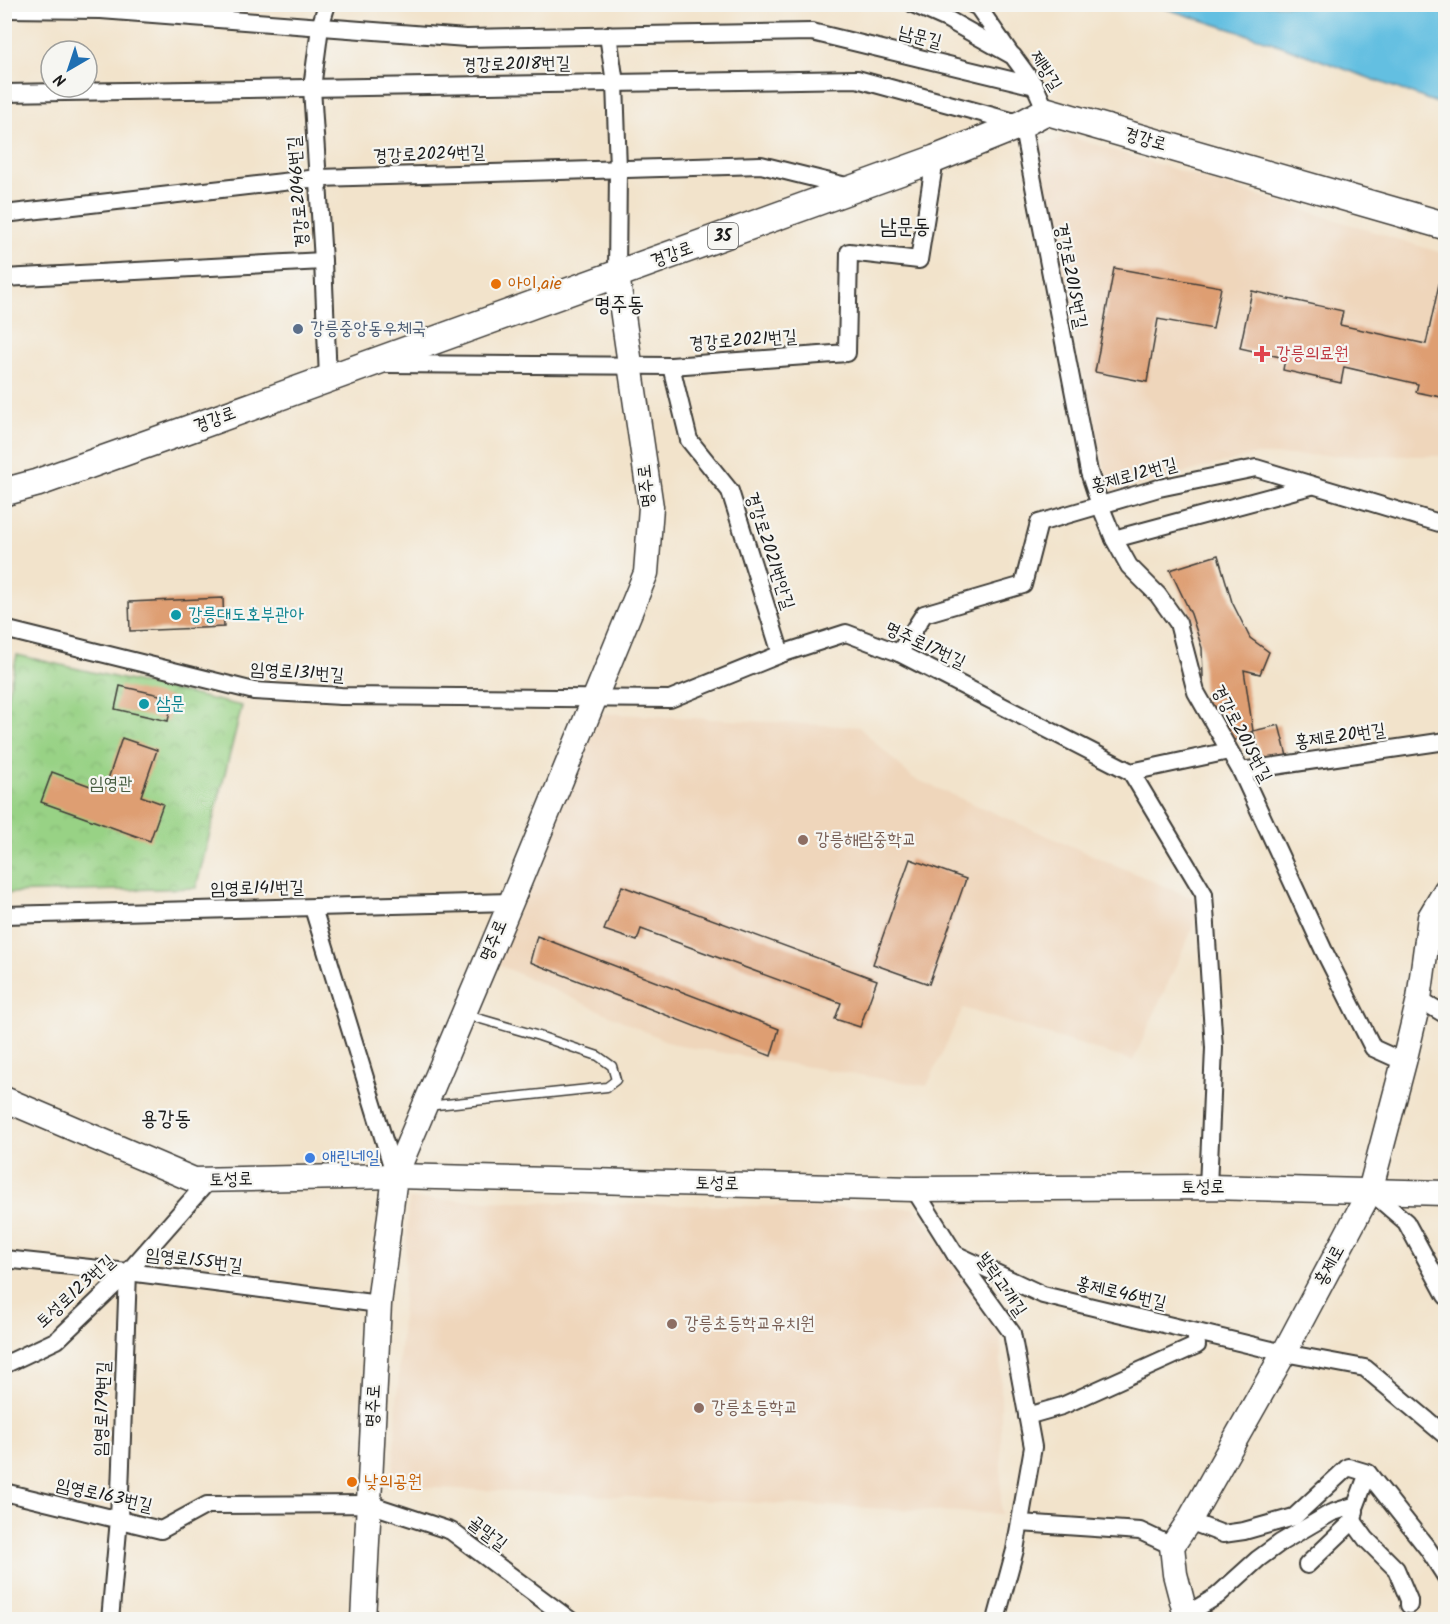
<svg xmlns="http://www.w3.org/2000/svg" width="1450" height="1624" font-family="Kalam,'Poor Story',sans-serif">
	<defs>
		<pattern id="park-crowns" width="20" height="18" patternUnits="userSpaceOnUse" patternTransform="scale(1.5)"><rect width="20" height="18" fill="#98d285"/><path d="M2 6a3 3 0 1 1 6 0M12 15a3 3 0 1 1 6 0" fill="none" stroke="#82b472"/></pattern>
	</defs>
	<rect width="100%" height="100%" fill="#f6f6f2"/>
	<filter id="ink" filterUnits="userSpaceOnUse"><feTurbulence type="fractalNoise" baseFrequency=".0167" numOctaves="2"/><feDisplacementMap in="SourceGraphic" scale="12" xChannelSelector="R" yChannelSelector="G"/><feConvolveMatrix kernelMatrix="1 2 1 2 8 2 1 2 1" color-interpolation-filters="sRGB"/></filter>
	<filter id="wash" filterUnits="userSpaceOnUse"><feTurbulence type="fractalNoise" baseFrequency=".008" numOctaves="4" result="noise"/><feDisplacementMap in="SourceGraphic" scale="24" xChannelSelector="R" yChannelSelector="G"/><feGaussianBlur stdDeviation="1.35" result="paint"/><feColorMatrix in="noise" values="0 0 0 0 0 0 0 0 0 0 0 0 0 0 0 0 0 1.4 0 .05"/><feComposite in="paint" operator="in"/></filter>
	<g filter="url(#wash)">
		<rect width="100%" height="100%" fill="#f2e3cb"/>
		<!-- built -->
		<g fill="#efd6bb">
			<polygon points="1068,136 1445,254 1445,456 1254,455 1110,492 1032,149"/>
			<polygon points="600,713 859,727 913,778 1204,903 1133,1061 963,1008 927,1086 675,1045 497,964"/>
			<polygon points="409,1199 606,1204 915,1208 1001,1330 1001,1514 392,1486"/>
		</g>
		<!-- park -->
		<polygon fill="url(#park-crowns)" stroke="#5a7750" stroke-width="1.5" points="17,655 242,706 196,888 5,893 4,709"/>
		<!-- water -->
		<polygon fill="#63bfe1" stroke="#406e7e" stroke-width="1.5" points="1154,5 1445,5 1445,106 1271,42"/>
		<g id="blocks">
			<!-- building -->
			<g fill="#de9e72">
				<polygon points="1114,268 1221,287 1213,329 1158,319 1147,382 1095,372"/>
				<polygon points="1439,284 1446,285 1446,398 1416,392 1418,384 1344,367 1341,383 1283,370 1285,358 1240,348 1252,291 1343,311 1340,325 1426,344"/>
				<polygon points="1218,555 1232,602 1250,638 1269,652 1260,674 1244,670 1253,731 1226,745 1204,706 1202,648 1191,614 1170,570"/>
				<polygon points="223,598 224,627 130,631 129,602"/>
				<polygon points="120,686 173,698 168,721 115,709"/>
				<polygon points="1279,725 1288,760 1261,757 1253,731"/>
				<polygon points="122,738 157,750 141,796 163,804 150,841 41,802 52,772 104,791"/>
				<polygon points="910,859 966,879 929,984 873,964"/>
				<polygon points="622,886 877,980 860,1027 835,1019 841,1003 641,929 637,941 604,930"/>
				<polygon points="537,936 779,1029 771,1056 530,962"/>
			</g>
		</g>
	</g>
	<g filter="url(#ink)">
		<use href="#blocks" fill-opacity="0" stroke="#3c3a36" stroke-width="1.5"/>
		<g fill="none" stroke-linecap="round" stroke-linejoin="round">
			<defs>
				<polyline id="lane" points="427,1106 607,1087 616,1080 612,1066 598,1056 539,1036 467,1015"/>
				<g id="street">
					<polyline points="327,4 320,27 312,88 323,261 328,378"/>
					<polyline points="913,4 947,19 1013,56 1035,86 1046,111"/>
					<polyline points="972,4 978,7 1010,53"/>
					<polyline points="4,9 101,10 466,38 812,32 1035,86"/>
					<polyline points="608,35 615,83 618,169 617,275"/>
					<polyline points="4,93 857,79 1022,124 1089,472 1100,505 1114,539 1129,566 1158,595 1178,623 1196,692 1241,771 1324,951 1373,1048 1404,1062"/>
					<polyline points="4,214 318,178 761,165 850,187"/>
					<polyline points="4,278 323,261"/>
					<polyline points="386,364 671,366 847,353 849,252 919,260 935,159"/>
					<polyline points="671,366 689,440 730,491 781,654"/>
					<polyline points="1114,539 1311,486"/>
					<polyline points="4,629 254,691 341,696 670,699 781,654 846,633 899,653 1131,772 1229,751"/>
					<polyline points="899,653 924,614 1023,585 1039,523 1159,488 1256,468 1446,525"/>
					<polyline points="1241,771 1446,741"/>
					<polyline points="1131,772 1204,894 1214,1048 1208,1187"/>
					<polyline points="313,908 395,1176"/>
					<polyline points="4,915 511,902"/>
					<polyline points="1419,999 1446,1015"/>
					<polyline points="914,1189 955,1254 1012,1333 1033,1447 1015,1550 996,1620"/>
					<polyline points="1370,1191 1406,1222 1446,1296"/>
					<polyline points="955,1254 1043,1295 1284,1353 1365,1368 1446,1436"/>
					<polyline points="4,1259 128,1272 379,1304"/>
					<polyline points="4,1365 57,1340 128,1272 209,1180"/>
					<polyline points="1027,1416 1062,1406 1195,1346 1197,1345 1195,1332"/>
					<polyline points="4,1492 161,1530 207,1505 369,1504 451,1531 570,1620"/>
					<polyline points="1189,1521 1223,1534 1244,1531 1294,1517 1348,1467 1368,1473 1428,1549 1446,1577"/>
					<polyline points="1353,1521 1366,1539 1396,1569 1409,1600 1409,1605"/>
					<polyline points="1020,1523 1140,1531 1172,1546"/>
					<polyline points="1307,1565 1353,1521 1355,1511"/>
					<polyline points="1186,1615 1217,1596 1258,1559 1280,1543 1331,1513 1356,1505 1368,1473"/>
					<polyline points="110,1620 119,1519 128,1272"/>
				</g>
				<g id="secondary">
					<polyline points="4,1099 194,1180 395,1176 914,1189 1208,1187 1446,1193"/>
					<polyline points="363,1620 379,1304 395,1176 511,902 646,573 651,507 617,275"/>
					<polyline points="1187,1620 1175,1574 1172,1546 1189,1521 1284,1353 1370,1191 1404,1062 1419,999 1430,917 1446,890"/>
				</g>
				<polyline id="primary" points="4,492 37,483 192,428 935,159 1022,124 1046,111 1446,226"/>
			</defs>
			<!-- lane casing -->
			<use href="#lane" stroke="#3c3a36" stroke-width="11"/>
			<!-- street casing -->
			<use href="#street" stroke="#3c3a36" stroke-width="20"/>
			<!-- secondary casing -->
			<use href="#secondary" stroke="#3c3a36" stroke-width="27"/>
			<!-- primary casing -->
			<use href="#primary" stroke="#3c3a36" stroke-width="30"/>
			<!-- lane -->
			<use href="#lane" stroke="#fff" stroke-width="8"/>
			<!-- street -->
			<use href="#street" stroke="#fff" stroke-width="16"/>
			<!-- secondary -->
			<use href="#secondary" stroke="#fff" stroke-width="24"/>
			<!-- primary -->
			<use href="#primary" stroke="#fff" stroke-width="27"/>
		</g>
	</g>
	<!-- markers -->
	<g fill="#e8710a" stroke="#f6f6f2" stroke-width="2">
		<circle cx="496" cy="284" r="6"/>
		<circle cx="352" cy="1482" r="6"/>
	</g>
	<circle fill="#5c6f8a" stroke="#f6f6f2" stroke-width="2" cx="298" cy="329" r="6"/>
	<path fill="#e0444e" stroke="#f6f6f2" stroke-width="2" d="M1259 345h6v6h6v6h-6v6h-6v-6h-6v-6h6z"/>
	<g fill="#0f9aa8" stroke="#f6f6f2" stroke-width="2">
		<circle cx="176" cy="615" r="6"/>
		<circle cx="144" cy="704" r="6"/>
	</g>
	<g fill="#8d6e63" stroke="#f6f6f2" stroke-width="2">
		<circle cx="803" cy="840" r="6"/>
		<circle cx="672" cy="1324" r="6"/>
		<circle cx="699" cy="1408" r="6"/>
	</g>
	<circle fill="#3f7fe0" stroke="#f6f6f2" stroke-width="2" cx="310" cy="1158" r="6"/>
	<g text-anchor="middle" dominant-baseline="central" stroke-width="4.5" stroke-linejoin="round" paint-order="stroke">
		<!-- shield labels -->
		<rect fill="#f6f6f2" stroke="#5d5d5c" stroke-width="1.5" x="708" y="223" width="30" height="26" rx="4.5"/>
		<g font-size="16" font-weight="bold" fill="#1c1c1c">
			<text x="723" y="236">35</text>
		</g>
		<!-- street labels -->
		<g font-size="18" fill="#1c1c1c" stroke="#f6f6f2">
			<text transform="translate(920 38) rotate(14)">남문길</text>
			<text transform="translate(516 65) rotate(-1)">경강로2018번길</text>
			<text transform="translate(1045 71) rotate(58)">제방길</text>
			<text transform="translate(1145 140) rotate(16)">경강로</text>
			<text transform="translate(429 155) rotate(-2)">경강로2024번길</text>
			<text transform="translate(299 192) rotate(-94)">경강로2046번길</text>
			<text transform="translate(672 255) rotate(-20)">경강로</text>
			<text transform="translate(1070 276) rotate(79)">경강로2015번길</text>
			<text transform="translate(743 341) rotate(-4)">경강로2021번길</text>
			<text transform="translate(215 420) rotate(-20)">경강로</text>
			<text transform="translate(1134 476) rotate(-15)">홍제로12번길</text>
			<text transform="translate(647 486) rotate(-96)">명주로</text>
			<text transform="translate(769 551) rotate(72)">경강로2021번안길</text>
			<text transform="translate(925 646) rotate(25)">명주로17번길</text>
			<text transform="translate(297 673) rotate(4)">임영로131번길</text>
			<text transform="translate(1241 734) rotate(62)">경강로2015번길</text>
			<text transform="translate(1340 737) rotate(-8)">홍제로20번길</text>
			<text transform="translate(257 889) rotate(-1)">임영로141번길</text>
			<text transform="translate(494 941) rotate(-67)">명주로</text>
			<text transform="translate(231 1180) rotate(-1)">토성로</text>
			<text transform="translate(717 1184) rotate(1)">토성로</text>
			<text x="1203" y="1187">토성로</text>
			<text transform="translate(194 1261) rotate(7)">임영로155번길</text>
			<text transform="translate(1330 1266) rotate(-62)">홍제로</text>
			<text transform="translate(1001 1285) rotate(55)">발락고개길</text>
			<text transform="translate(76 1292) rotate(-42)">토성로123번길</text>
			<text transform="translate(1121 1294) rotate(13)">홍제로46번길</text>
			<text transform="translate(374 1406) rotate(-87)">명주로</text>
			<text transform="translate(103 1409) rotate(-88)">임영로179번길</text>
			<text transform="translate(104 1496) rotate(13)">임영로163번길</text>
			<text transform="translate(487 1534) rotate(37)">골말길</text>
		</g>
		<!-- food labels -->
		<g font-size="18" fill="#c56008" stroke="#f6f6f2" text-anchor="start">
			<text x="508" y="284">아이,aie</text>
			<text x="364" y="1482">낮의공원</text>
		</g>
		<!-- service labels -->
		<g font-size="18" fill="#4e5e75" stroke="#f6f6f2" text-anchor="start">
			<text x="310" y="329">강릉중앙동우체국</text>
		</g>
		<!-- health labels -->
		<g font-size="18" fill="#be3a42" stroke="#f6f6f2" text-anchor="start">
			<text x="1276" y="354">강릉의료원</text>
		</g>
		<!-- culture labels -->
		<g font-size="18" fill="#0d838f" stroke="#f6f6f2" text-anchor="start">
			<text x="188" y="615">강릉대도호부관아</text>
			<text x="156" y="704">삼문</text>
		</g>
		<!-- park labels -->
		<g font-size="18" fill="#475c41" stroke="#f6f6f2">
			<text x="111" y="784">임영관</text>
		</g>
		<!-- education labels -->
		<g font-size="18" fill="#785e54" stroke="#f6f6f2" text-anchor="start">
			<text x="815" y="840">강릉해람중학교</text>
			<text x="684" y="1324">강릉초등학교유치원</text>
			<text x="711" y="1408">강릉초등학교</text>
		</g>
		<!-- shop labels -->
		<g font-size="18" fill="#366cbe" stroke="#f6f6f2" text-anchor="start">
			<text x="322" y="1158">애린네일</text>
		</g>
		<!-- quarter labels -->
		<g font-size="21" fill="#1c1c1c" stroke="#f6f6f2">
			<text x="905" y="227">남문동</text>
			<text x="619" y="305">명주동</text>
			<text x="166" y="1119">용강동</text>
		</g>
	</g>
	<!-- margin -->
	<rect width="1450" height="1624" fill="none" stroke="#f6f6f2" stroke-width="24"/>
	<!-- north arrow -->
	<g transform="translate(69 69) rotate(219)"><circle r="28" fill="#f6f6f2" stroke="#9f9f9c" stroke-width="1.5"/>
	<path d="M0-4.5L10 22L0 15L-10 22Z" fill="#1f6fb2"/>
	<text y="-9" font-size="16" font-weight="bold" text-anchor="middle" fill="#1c1c1c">N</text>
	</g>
</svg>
